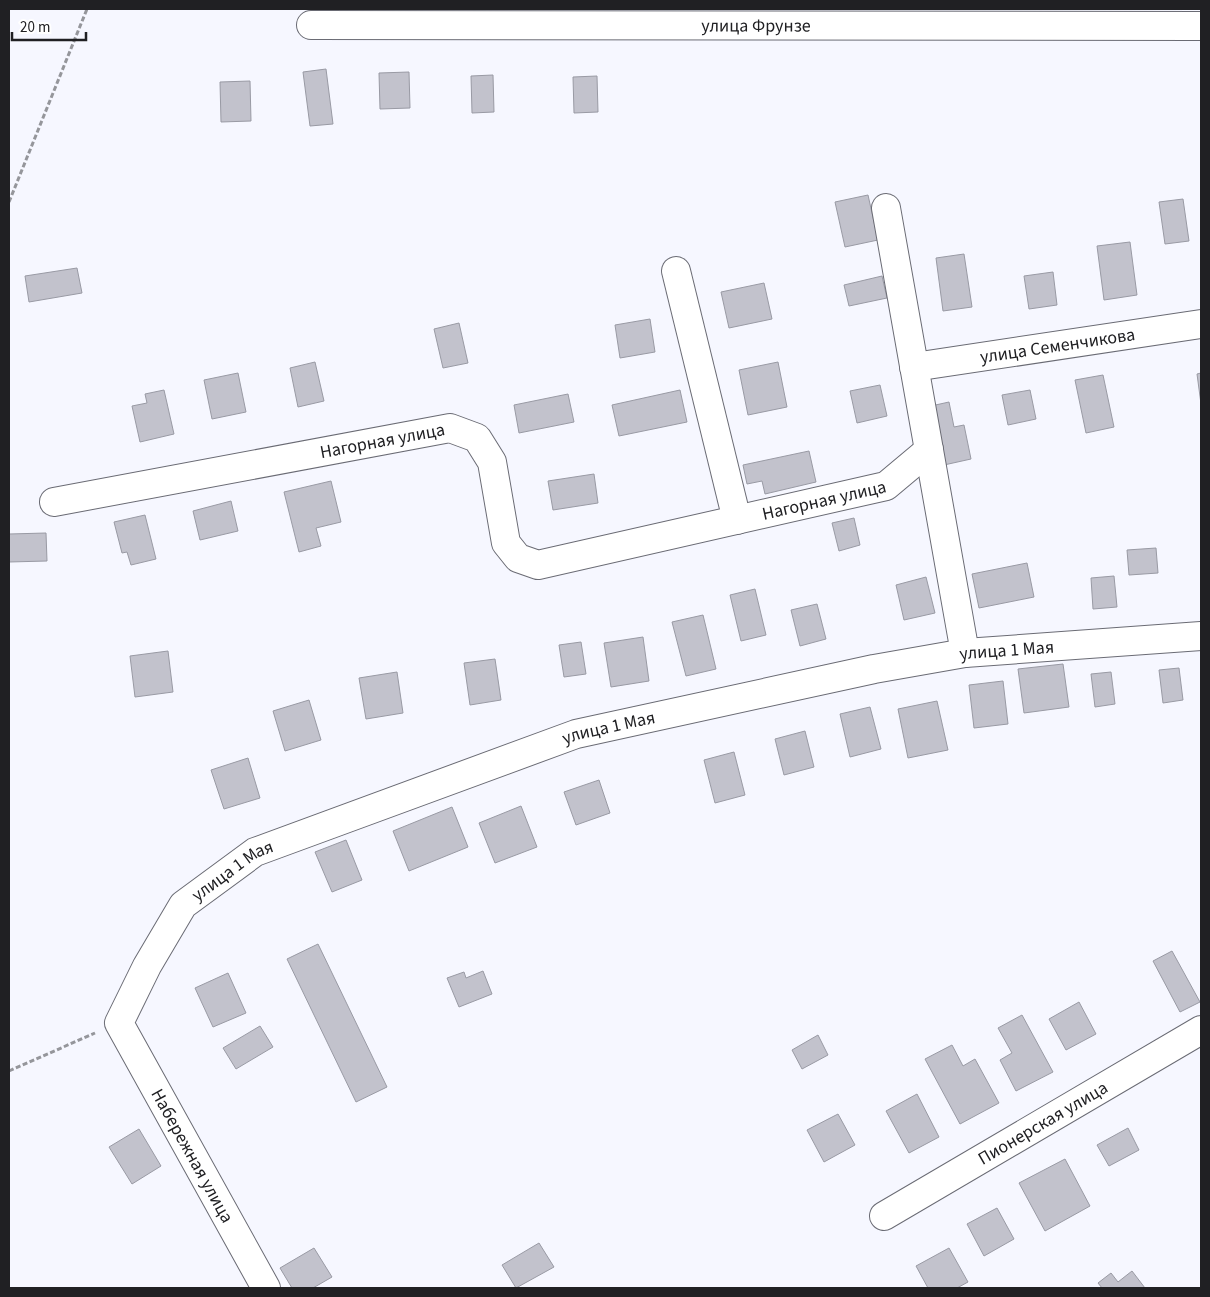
<svg xmlns="http://www.w3.org/2000/svg" width="1210" height="1297" font-family="'Source Sans 3',sans-serif">
	<rect width="100%" height="100%" fill="#f6f7ff"/>
	<!-- building -->
	<g fill="#c2c2cc" stroke="#999aa4">
		<polygon points="326,69 333,124 310,126 303,72"/>
		<polygon points="409,72 410,108 380,109 379,73"/>
		<polygon points="493,75 494,112 472,113 471,76"/>
		<polygon points="597,76 598,112 574,113 573,77"/>
		<polygon points="250,81 251,121 221,122 220,82"/>
		<polygon points="868,195 878,240 845,247 835,202"/>
		<polygon points="1183,199 1189,241 1165,244 1159,202"/>
		<polygon points="1130,242 1137,295 1104,300 1097,246"/>
		<polygon points="964,254 972,307 943,311 936,258"/>
		<polygon points="77,268 82,293 29,302 25,276"/>
		<polygon points="1053,272 1057,305 1029,309 1024,276"/>
		<polygon points="882,276 887,298 849,306 844,285"/>
		<polygon points="764,283 772,319 729,328 721,292"/>
		<polygon points="650,319 655,352 620,358 615,325"/>
		<polygon points="459,323 468,363 443,368 434,329"/>
		<polygon points="315,362 324,401 298,407 290,368"/>
		<polygon points="778,362 787,407 748,415 739,370"/>
		<polygon points="238,373 246,412 212,419 204,380"/>
		<polygon points="1201,373 1201,404 1197,374"/>
		<polygon points="1103,375 1114,427 1086,433 1075,380"/>
		<polygon points="880,385 887,416 857,423 850,391"/>
		<polygon points="164,390 174,434 140,442 132,406 147,403 145,394"/>
		<polygon points="680,390 687,422 619,436 612,405"/>
		<polygon points="1030,390 1036,419 1008,425 1002,395"/>
		<polygon points="568,394 574,422 519,433 514,405"/>
		<polygon points="949,402 954,427 964,425 971,459 944,465 931,406"/>
		<polygon points="809,451 816,482 765,494 762,481 747,484 743,465"/>
		<polygon points="594,474 598,503 553,510 548,481"/>
		<polygon points="331,481 341,522 316,528 321,546 299,552 284,492"/>
		<polygon points="231,501 238,531 200,540 193,511"/>
		<polygon points="145,515 156,559 131,565 127,552 122,553 114,522"/>
		<polygon points="854,518 860,545 839,551 832,523"/>
		<polygon points="46,533 47,561 9,562 9,534"/>
		<polygon points="1156,548 1158,573 1129,575 1127,550"/>
		<polygon points="1027,563 1034,597 979,608 972,574"/>
		<polygon points="1114,576 1117,607 1093,609 1091,578"/>
		<polygon points="926,577 935,613 904,620 896,585"/>
		<polygon points="755,589 766,635 741,641 730,595"/>
		<polygon points="817,604 826,639 800,646 791,610"/>
		<polygon points="703,615 716,669 686,676 672,622"/>
		<polygon points="643,637 649,681 611,687 604,643"/>
		<polygon points="581,642 586,674 564,677 559,645"/>
		<polygon points="168,651 173,692 135,697 130,656"/>
		<polygon points="495,659 501,700 470,705 464,663"/>
		<polygon points="1063,664 1069,707 1024,713 1018,669"/>
		<polygon points="1179,668 1183,700 1163,703 1159,670"/>
		<polygon points="397,672 403,713 366,719 359,678"/>
		<polygon points="1111,672 1115,704 1095,707 1091,674"/>
		<polygon points="1003,681 1008,724 974,728 969,685"/>
		<polygon points="309,700 321,740 285,751 273,711"/>
		<polygon points="937,701 948,750 908,758 898,709"/>
		<polygon points="870,707 881,749 850,757 840,714"/>
		<polygon points="805,731 814,767 784,775 775,739"/>
		<polygon points="734,752 745,795 715,803 704,760"/>
		<polygon points="248,758 260,798 224,809 211,770"/>
		<polygon points="599,780 610,813 576,825 564,792"/>
		<polygon points="521,806 537,847 495,863 479,823"/>
		<polygon points="452,807 468,847 409,871 393,831"/>
		<polygon points="346,840 362,880 332,892 315,852"/>
		<polygon points="318,944 387,1087 356,1102 287,959"/>
		<polygon points="1172,951 1200,1002 1180,1012 1153,961"/>
		<polygon points="483,971 492,994 459,1007 447,978 464,972 466,978"/>
		<polygon points="228,973 246,1013 213,1027 195,988"/>
		<polygon points="1079,1002 1096,1034 1066,1050 1049,1019"/>
		<polygon points="1022,1015 1053,1072 1016,1091 1000,1060 1012,1053 998,1028"/>
		<polygon points="260,1026 273,1047 236,1069 223,1048"/>
		<polygon points="818,1035 828,1055 802,1069 792,1050"/>
		<polygon points="952,1045 963,1066 975,1059 999,1103 960,1124 925,1059"/>
		<polygon points="917,1094 939,1137 909,1153 886,1111"/>
		<polygon points="838,1114 855,1145 824,1162 807,1130"/>
		<polygon points="1128,1128 1139,1150 1109,1166 1097,1145"/>
		<polygon points="139,1129 161,1166 132,1184 109,1147"/>
		<polygon points="1065,1159 1090,1206 1045,1231 1019,1183"/>
		<polygon points="997,1208 1014,1239 984,1256 967,1224"/>
		<polygon points="539,1243 554,1267 516,1288 502,1265"/>
		<polygon points="314,1248 332,1277 313,1288 292,1288 280,1268"/>
		<polygon points="949,1248 968,1282 957,1288 928,1288 916,1266"/>
		<polygon points="1132,1271 1145,1288 1102,1288 1098,1283 1111,1273 1118,1282"/>
	</g>
	<g fill="none" stroke-linecap="round" stroke-linejoin="round">
		<defs>
			<g id="minor">
				<path id="s1" d="M311,25L1201,26"/>
				<polyline points="886,208 965,653"/>
				<polyline points="676,271 737,520"/>
				<path id="s2" d="M914,367L1201,324"/>
				<path id="s3" d="M54,502L450,428L477,438L492,462L506,543L518,558L538,565L886,486L929,450"/>
				<path id="s4" d="M884,1216L1201,1030"/>
				<path id="s5" d="M266,1288L119,1023L147,966L183,905L255,852L576,734L874,669L965,653L1201,636"/>
			</g>
		</defs>
		<!-- minor casing -->
		<use href="#minor" stroke="#6a6b74" stroke-width="30"/>
		<!-- path -->
		<g stroke="#95969b" stroke-width="3" stroke-dasharray="5 2.5" stroke-linecap="butt">
			<polyline points="9,202 87,9"/>
			<polyline points="9,1071 95,1033"/>
		</g>
		<!-- minor -->
		<use href="#minor" stroke="#fff" stroke-width="28"/>
	</g>
	<g text-anchor="middle" dominant-baseline="central" stroke-width="4.5" stroke-linejoin="round" paint-order="stroke">
		<!-- street labels -->
		<g font-size="18" fill="#202023" stroke="#fff">
			<text stroke="none"><textPath href="#s1" startOffset="445">улица Фрунзе</textPath></text>
			<text stroke="none"><textPath href="#s2" startOffset="145">улица Семенчикова</textPath></text>
			<text stroke="none"><textPath href="#s3" startOffset="334">Нагорная улица</textPath></text>
			<text stroke="none"><textPath href="#s3" startOffset="876">Нагорная улица</textPath></text>
			<text stroke="none"><textPath href="#s5" startOffset="1308">улица 1 Мая</textPath></text>
			<text stroke="none"><textPath href="#s5" startOffset="902">улица 1 Мая</textPath></text>
			<text stroke="none"><textPath href="#s5" startOffset="498">улица 1 Мая</textPath></text>
			<text stroke="none"><textPath href="#s4" startOffset="184">Пионерская улица</textPath></text>
			<text transform="translate(192 1156) rotate(61)">Набережная улица</text>
		</g>
	</g>
	<!-- border -->
	<rect width="1210" height="1297" fill="none" stroke="#202023" stroke-width="20"/>
	<!-- scale -->
	<path d="M12 32v8h74v-8" fill="none" stroke="#202023" stroke-width="2.5"/>
	<text x="20" y="32" font-size="15" fill="#202023" stroke="#ffffff" stroke-width="4" paint-order="stroke">20 m</text>
</svg>
